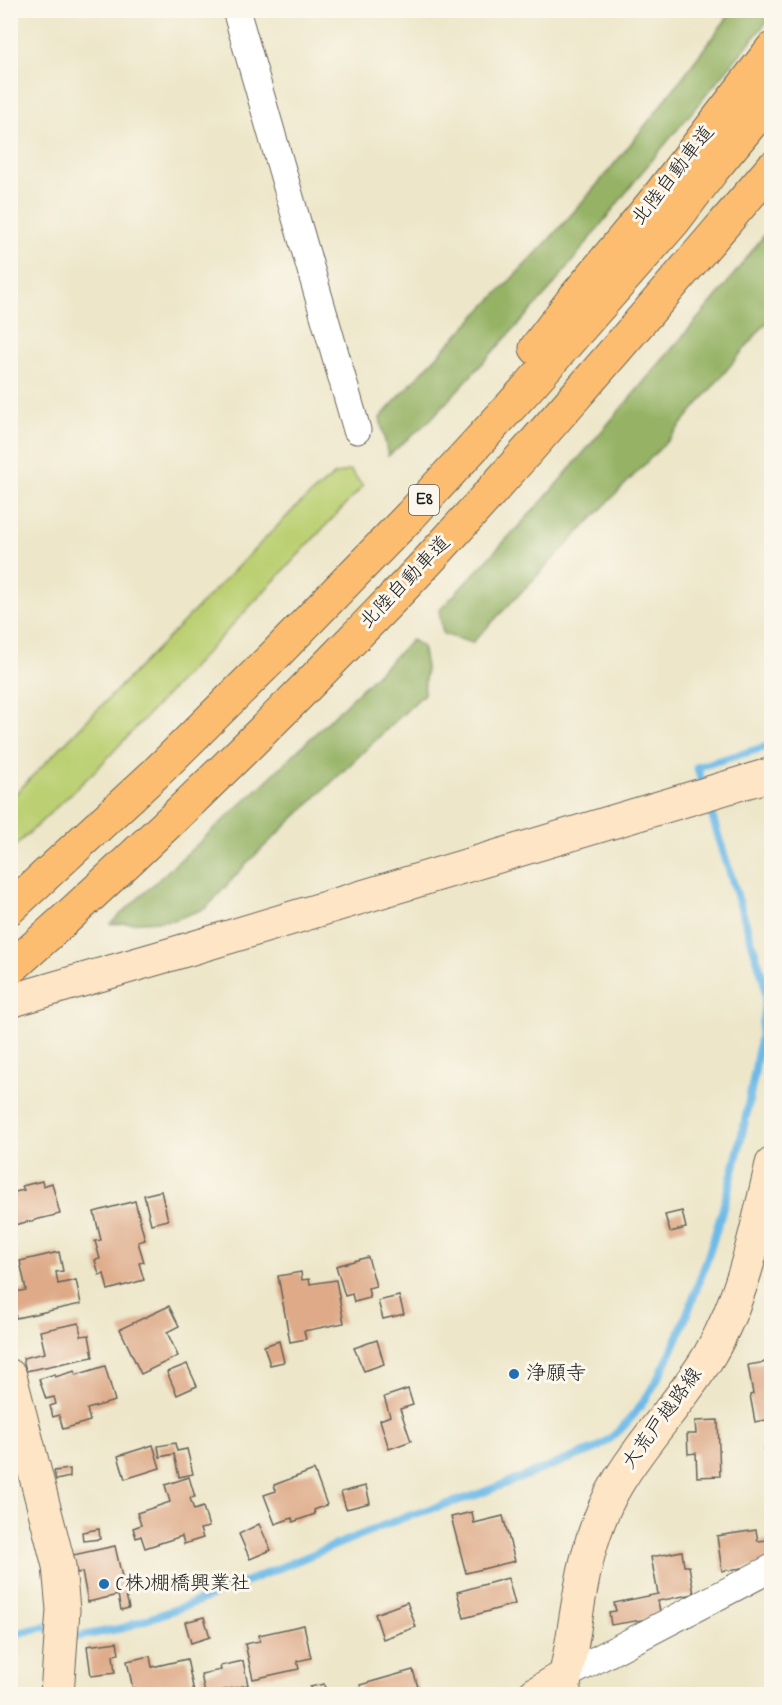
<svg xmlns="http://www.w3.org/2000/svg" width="782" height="1705" font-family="'Indie Flower','Klee One',sans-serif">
	<rect width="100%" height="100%" fill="#fbf7ec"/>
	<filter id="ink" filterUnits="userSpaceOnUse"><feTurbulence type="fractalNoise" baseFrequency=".0167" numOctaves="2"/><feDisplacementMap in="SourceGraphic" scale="12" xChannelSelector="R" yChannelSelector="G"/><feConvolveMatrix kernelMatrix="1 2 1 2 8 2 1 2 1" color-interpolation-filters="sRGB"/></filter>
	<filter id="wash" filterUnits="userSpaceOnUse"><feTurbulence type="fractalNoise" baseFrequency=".008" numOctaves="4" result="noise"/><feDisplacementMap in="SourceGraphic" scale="24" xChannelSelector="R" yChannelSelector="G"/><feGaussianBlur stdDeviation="1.35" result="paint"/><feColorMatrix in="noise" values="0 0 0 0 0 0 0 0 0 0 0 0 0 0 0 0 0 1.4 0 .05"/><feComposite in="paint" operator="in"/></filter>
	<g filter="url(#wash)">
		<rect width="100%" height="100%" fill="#ede6c9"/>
		<!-- green -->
		<polygon fill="#bcd073" stroke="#6c7648" stroke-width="1.5" points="350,470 363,486 98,768 11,850 11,798 297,506 334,475"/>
		<!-- forest -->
		<g fill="#95b265" stroke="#586740" stroke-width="1.5">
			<path d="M733,10L761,11L771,17L642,172L549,291L431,419L388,456L380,418C432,359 488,304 542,247C611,173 672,92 733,10Z"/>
			<polygon points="771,226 771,317 669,439 472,643 443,634 439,611 544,499 722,290"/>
			<polygon points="412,640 422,646 426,667 424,694 249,861 206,908 174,920 110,924 263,784"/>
		</g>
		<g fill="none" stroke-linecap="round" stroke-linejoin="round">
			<!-- stream -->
			<g stroke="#6dbae7" stroke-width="8">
				<polyline points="703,786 697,767 772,745"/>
				<polyline points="10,1635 44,1627 55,1630"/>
				<path d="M69,1635L76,1637L123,1628L196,1602L402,1518L476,1495L597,1448C646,1417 672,1354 692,1301C730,1201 753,1102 766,996L764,981L707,800"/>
			</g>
		</g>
		<g id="blocks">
			<!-- building -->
			<g fill="#deaa88">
				<polygon points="42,1181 43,1186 52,1183 60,1214 10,1226 10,1193 24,1190 22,1186"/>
				<polygon points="161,1191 168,1220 151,1224 144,1195"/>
				<polygon points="135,1201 145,1240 138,1242 144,1262 139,1263 144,1280 108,1290 104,1274 99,1275 95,1260 100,1259 95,1241 101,1240 94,1212"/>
				<polygon points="682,1211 686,1228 670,1232 665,1215"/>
				<polygon points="59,1252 63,1271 56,1272 58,1284 76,1280 81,1304 16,1318 11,1293 26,1290 20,1261"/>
				<polygon points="368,1257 376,1286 368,1288 370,1298 354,1302 352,1294 345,1296 336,1266"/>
				<polygon points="301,1272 302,1280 309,1279 310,1284 336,1280 344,1323 304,1331 306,1339 290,1342 278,1276"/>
				<polygon points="399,1296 404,1314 383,1319 378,1301"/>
				<polygon points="169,1306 179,1326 167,1332 178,1356 141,1374 120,1329"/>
				<polygon points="79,1323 81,1336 89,1335 93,1357 26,1371 23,1358 45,1353 40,1331"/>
				<polygon points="377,1340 384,1364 364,1371 354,1348"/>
				<polygon points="279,1341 284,1362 270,1365 264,1346"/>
				<polygon points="772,1361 772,1419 755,1422 750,1395 753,1394 748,1365"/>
				<polygon points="187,1364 197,1386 177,1395 167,1372"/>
				<polygon points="105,1366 115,1401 87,1409 90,1421 63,1429 59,1415 53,1417 50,1406 56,1404 54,1397 46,1399 39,1379 55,1374 55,1377 75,1371 76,1375"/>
				<polygon points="408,1389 413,1405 400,1409 411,1441 389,1449 380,1420 390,1416 384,1397"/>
				<polygon points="718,1420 720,1476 697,1477 696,1453 688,1454 687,1434 696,1434 695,1421"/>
				<polygon points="175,1443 177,1451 187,1449 193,1474 179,1477 174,1454 160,1457 158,1446"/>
				<polygon points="153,1445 160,1468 125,1479 118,1456"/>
				<polygon points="772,1447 772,1478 770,1478 764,1449"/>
				<polygon points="70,1469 70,1477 56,1480 54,1471"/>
				<polygon points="314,1470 327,1505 314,1510 315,1514 293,1522 292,1518 275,1524 264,1495 276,1491 274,1485"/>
				<polygon points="189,1477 195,1497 190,1498 194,1510 203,1507 209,1527 200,1529 203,1538 184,1544 182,1536 145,1548 141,1536 136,1538 133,1528 141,1525 137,1513 170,1502 165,1485"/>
				<polygon points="366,1486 370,1503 346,1509 341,1492"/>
				<polygon points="472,1512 474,1523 503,1516 515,1561 466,1573 451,1517"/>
				<polygon points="259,1524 271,1550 250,1559 239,1534"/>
				<polygon points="99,1529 100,1539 83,1541 82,1532"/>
				<polygon points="756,1530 758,1541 768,1540 771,1560 762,1565 722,1571 717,1536"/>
				<polygon points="115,1546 129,1608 121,1610 118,1595 88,1602 82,1572 77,1573 73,1555"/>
				<polygon points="682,1551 684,1566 689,1566 694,1594 658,1601 661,1617 611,1625 609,1612 616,1611 614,1603 658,1594 651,1557"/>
				<polygon points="508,1578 515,1604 464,1618 457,1592"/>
				<polygon points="407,1602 416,1627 383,1639 375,1614"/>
				<polygon points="204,1617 210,1637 191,1643 185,1622"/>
				<polygon points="304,1625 311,1658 297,1661 299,1669 253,1679 245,1644 260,1641 259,1635"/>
				<polygon points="117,1642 119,1654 113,1655 115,1673 91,1676 87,1646"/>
				<polygon points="150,1656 152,1667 187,1659 194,1692 184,1694 134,1694 127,1661"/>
				<polygon points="243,1661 248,1685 205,1694 201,1674 221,1670 220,1666"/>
				<polygon points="413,1670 420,1694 355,1694 354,1692 362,1690 360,1685"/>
				<polygon points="324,1684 326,1694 311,1694 310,1687"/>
			</g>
		</g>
	</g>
	<g filter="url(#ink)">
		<use href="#blocks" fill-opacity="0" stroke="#656359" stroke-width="1.5"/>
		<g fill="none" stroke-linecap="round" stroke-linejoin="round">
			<defs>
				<g id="street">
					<polyline points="236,10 357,430"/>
					<polyline points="565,1676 772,1568"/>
				</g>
				<g id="secondary">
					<polyline points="10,1001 179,952 772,774"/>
					<polyline points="10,1376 59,1566 63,1610 57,1694"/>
					<polyline points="535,1694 565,1676"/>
					<path d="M563,1694C565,1675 570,1656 573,1636C581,1583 589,1530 617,1484C644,1438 683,1400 710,1354C744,1296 757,1228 772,1164"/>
				</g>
				<g id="highway">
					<polyline points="536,348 571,302 657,198 772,49"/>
					<polyline points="10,908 157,772 272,658 410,516 532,383 674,221 714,168 772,98"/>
					<path d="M10,969C129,863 244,752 355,637C383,608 412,579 439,549C553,425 662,296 772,168"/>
				</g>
			</defs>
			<!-- street casing -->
			<use href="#street" stroke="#656359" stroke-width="29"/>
			<!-- secondary casing -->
			<use href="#secondary" stroke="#656359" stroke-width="35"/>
			<!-- highway casing -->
			<use href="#highway" stroke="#656359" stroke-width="35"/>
			<!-- street -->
			<use href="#street" stroke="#fff" stroke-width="27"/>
			<!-- secondary -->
			<use href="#secondary" stroke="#fee5c5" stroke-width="33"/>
			<!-- highway -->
			<use href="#highway" stroke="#fcbd6f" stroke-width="33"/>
		</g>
	</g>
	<!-- markers -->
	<g fill="#1f6fb2" stroke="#fbf7ec" stroke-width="2">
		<circle cx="514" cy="1374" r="6"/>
		<circle cx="104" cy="1584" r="6"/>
	</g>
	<g text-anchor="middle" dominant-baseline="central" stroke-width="6" stroke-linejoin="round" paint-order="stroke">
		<!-- shield labels -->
		<rect fill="#fbf7ec" stroke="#5f5e5a" stroke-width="1.5" x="409" y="485" width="30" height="30" rx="4.5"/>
		<g font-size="18" font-weight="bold" fill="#1c1c1c">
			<text x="424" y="500">E8</text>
		</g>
		<!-- street labels -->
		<g font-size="20" fill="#1c1c1c" stroke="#fbf7ec">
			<text transform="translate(674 176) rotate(-52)">北陸自動車道</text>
			<text transform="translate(406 583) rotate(-46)">北陸自動車道</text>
			<text transform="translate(663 1419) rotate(-54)">大荒戸越路線</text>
		</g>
		<!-- poi labels -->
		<g font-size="20" fill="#1c1c1c" stroke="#fbf7ec" text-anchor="start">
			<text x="526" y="1374">浄願寺</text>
			<text x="116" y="1584">(株)棚橋興業社</text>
		</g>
	</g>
	<!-- margin -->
	<rect width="782" height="1705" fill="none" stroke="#fbf7ec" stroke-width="36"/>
</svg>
